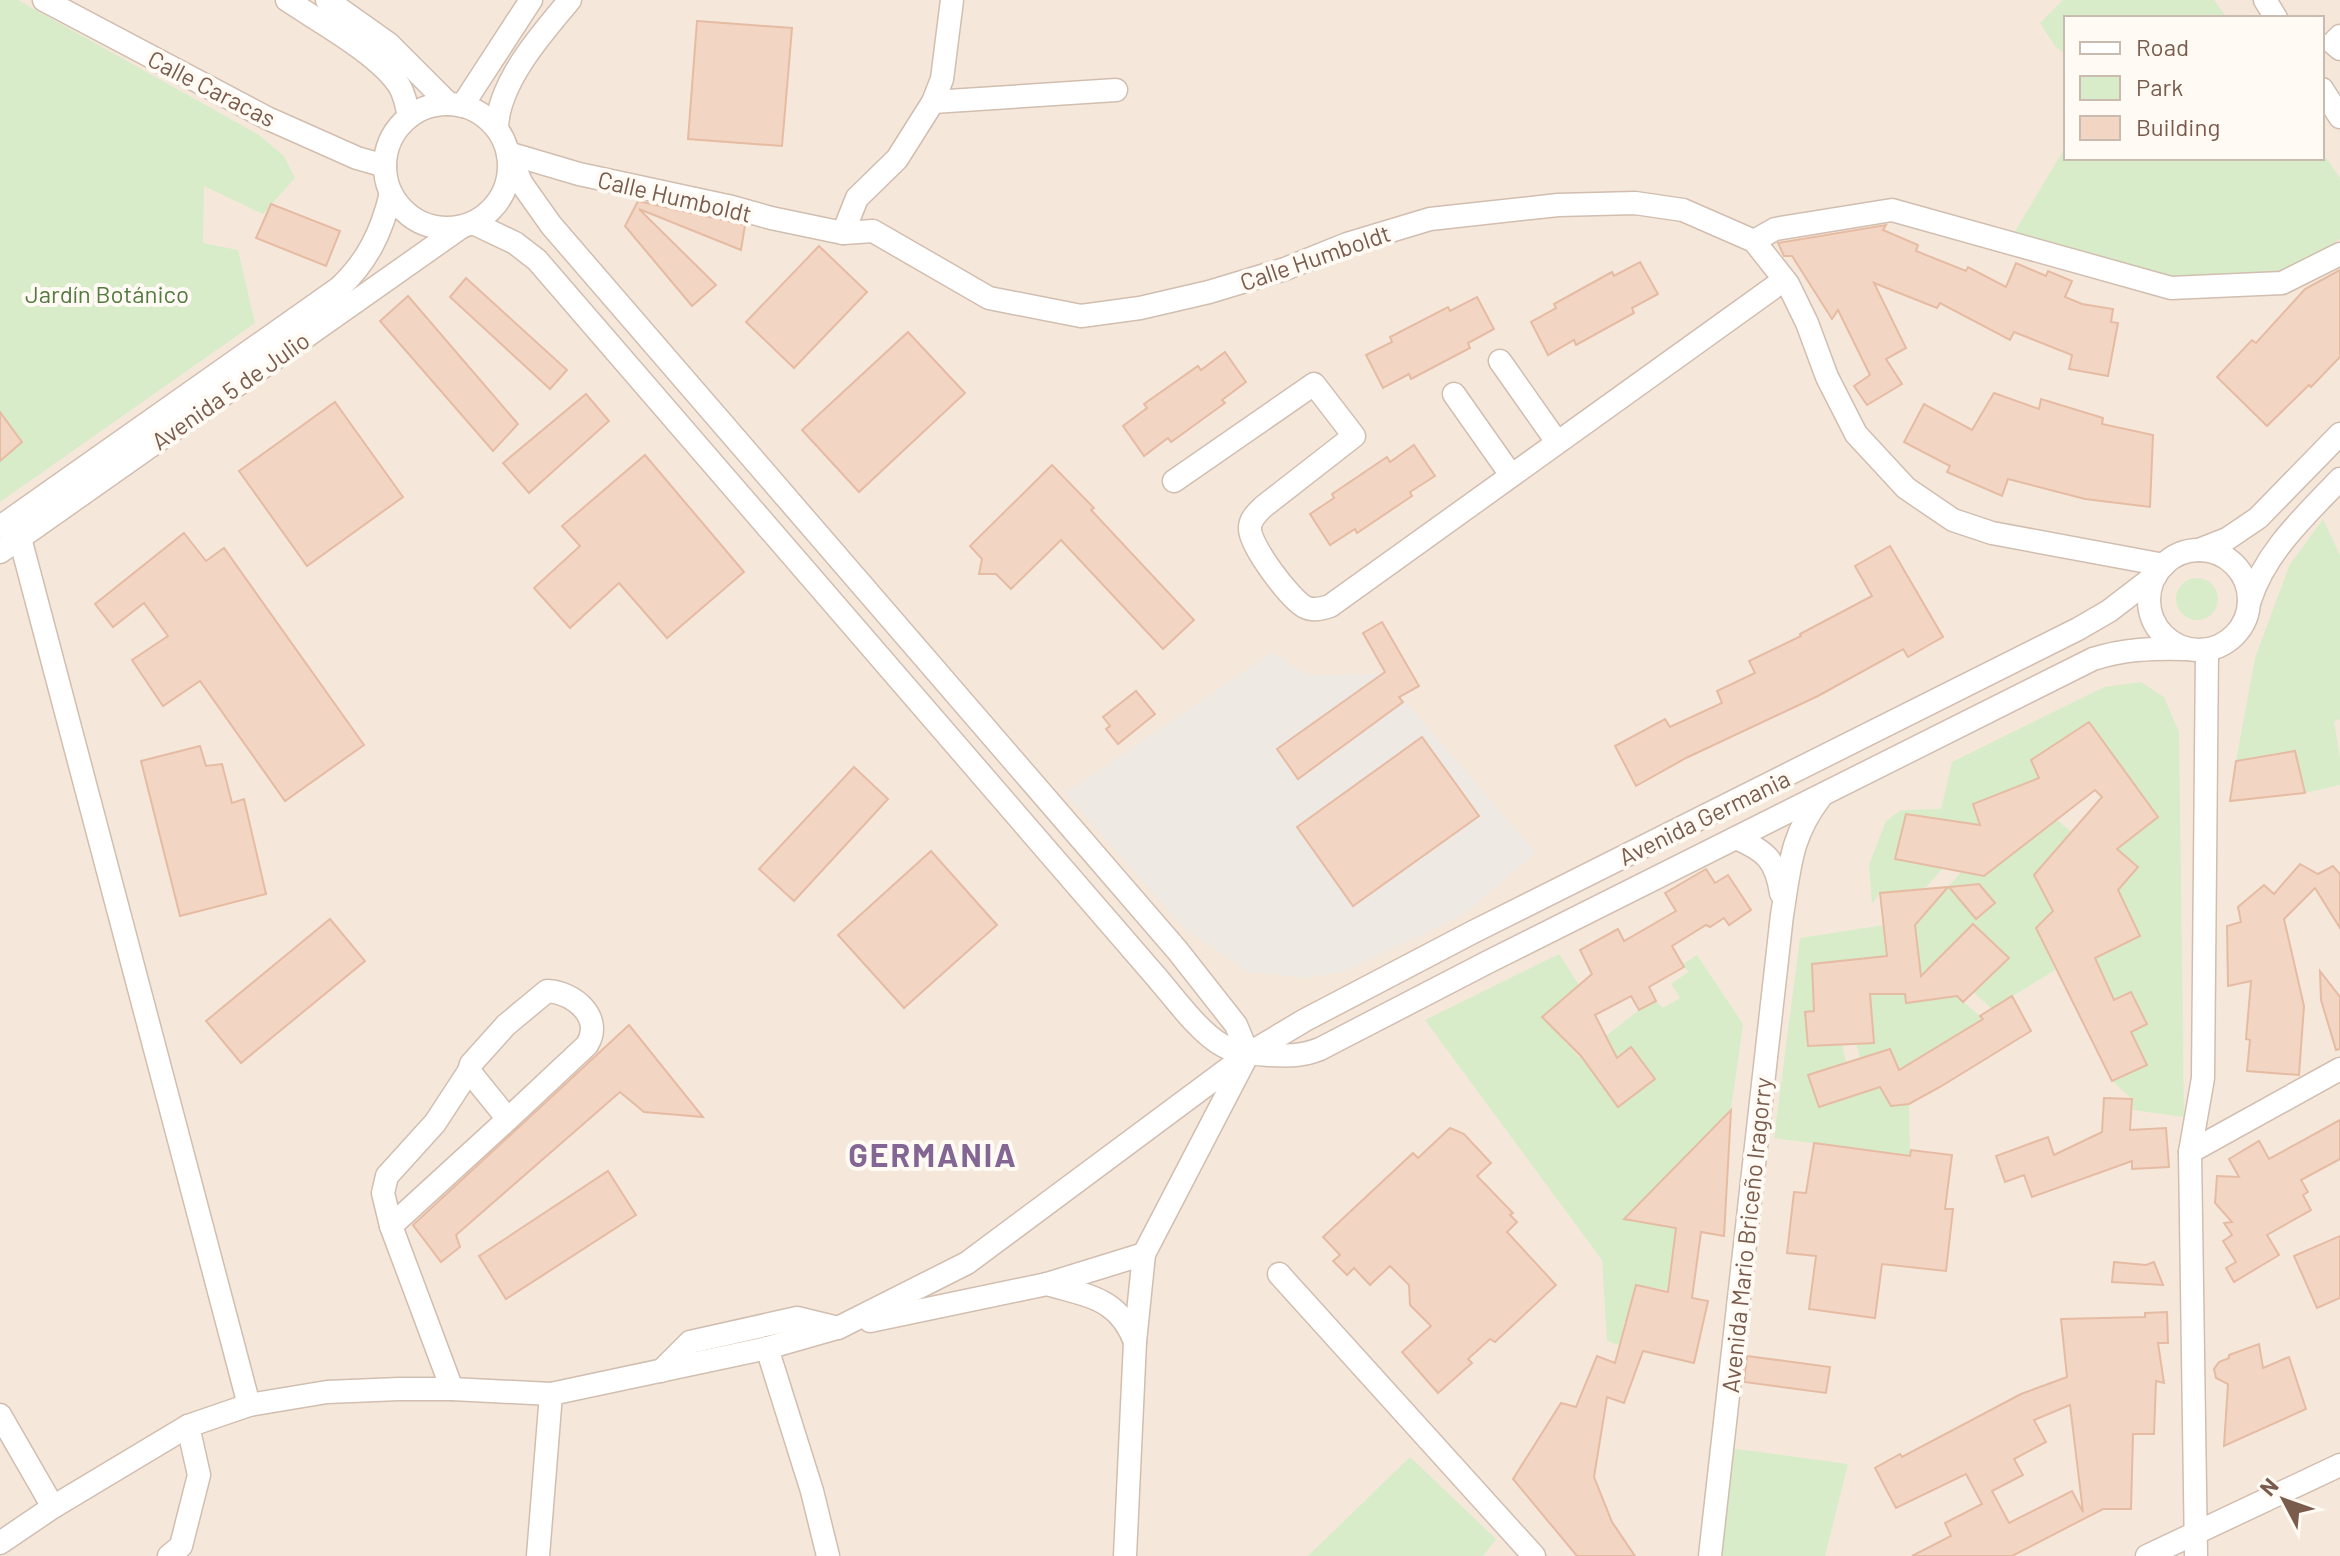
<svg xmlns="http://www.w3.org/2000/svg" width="2340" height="1556" font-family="Barlow,sans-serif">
	<rect width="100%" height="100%" fill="#fdf6ec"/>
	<!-- residential -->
	<path fill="#f5e8da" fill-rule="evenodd" d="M0,0H2340V1556H0ZM2066,18H2322V158H2066Z"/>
	<!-- industrial -->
	<polygon fill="#efe9e4" points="1273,652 1307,675 1382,674 1536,853 1465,914 1344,972 1305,978 1248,972 1184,928 1065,793"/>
	<!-- green -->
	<g fill="#d8ecc9">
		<polygon points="0,0 18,0 259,135 284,156 295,178 263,214 204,186 203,243 238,250 255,323 0,502"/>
		<polygon points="2063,0 2214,0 2227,18 2066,18 2066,55 2055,46 2040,23"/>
		<polygon points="2066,146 2066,158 2322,158 2322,152 2340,178 2340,239 2268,284 2171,288 2008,243"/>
		<polygon points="2323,519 2340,555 2340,719 2334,722 2340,758 2340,785 2305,793 2295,751 2236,761 2255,658 2290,564"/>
		<circle cx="2197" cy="599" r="21"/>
		<polygon points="2141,682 2164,697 2179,732 2184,1117 2133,1110 2132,1099 2112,1081 2147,1065 2131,1032 2147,1023 2131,993 2114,1000 2095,958 2140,936 2124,903 2061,936 2138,867 2117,849 2157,817 2089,723 2031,760 2048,798 1973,805 1984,839 1998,864 2057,820 2097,853 2053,911 2036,928 2055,970 1992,1009 1973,992 2008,958 1973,924 1937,960 1923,987 1915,925 1962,871 1943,868 1912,903 1910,890 1880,893 1872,904 1869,865 1886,821 1901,810 1941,809 1952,762 2104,687"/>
		<polygon points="1884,925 1887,956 1812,964 1814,998 1849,1008 1805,1012 1808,1046 1842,1044 1846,1062 1808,1075 1819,1107 1880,1087 1891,1106 1909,1104 1910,1156 1774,1138 1800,938"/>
		<polygon points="1559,954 1579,985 1542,1017 1579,1057 1639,1010 1656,1001 1663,1008 1680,998 1671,984 1688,972 1683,964 1697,955 1743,1024 1731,1110 1625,1218 1677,1228 1668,1290 1636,1285 1630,1309 1636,1324 1624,1322 1622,1346 1607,1341 1602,1260 1425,1020"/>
		<polygon points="1905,991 1906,1003 1957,996 1983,1019 1921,1056 1902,1078 1891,1049 1860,1058 1856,1043 1863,994"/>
		<polygon points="1722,1447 1848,1464 1825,1556 1711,1556"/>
		<polygon points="1410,1457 1496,1539 1483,1556 1308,1556"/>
	</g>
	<!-- building -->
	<g fill="#f3d5c3" stroke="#e6bba3" stroke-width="2" fill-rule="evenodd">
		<polygon points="697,21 792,28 782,146 688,139"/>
		<polygon points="638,201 745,225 741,250 639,209 716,285 692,306 625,226"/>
		<polygon points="271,204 340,231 326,266 256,238"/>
		<polygon points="1886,225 1883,230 1918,245 1916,251 1966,271 1968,267 2006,287 2016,263 2046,276 2048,271 2072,281 2065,297 2082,304 2113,309 2111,322 2118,323 2108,376 2069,369 2072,355 2014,332 2010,340 1940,303 1937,308 1874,283 1906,348 1886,359 1902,384 1867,405 1854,386 1870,375 1838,310 1832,319 1792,256 1784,256 1778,243"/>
		<polygon points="819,246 867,292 794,368 746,322"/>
		<polygon points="1640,262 1658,294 1632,308 1634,313 1576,345 1574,340 1548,355 1531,322 1556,308 1554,304 1612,272 1614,276"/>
		<polygon points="2340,270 2340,357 2311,387 2309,385 2267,426 2217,377 2252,340 2256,343 2305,289"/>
		<polygon points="466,278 567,370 550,389 450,297"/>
		<polygon points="408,296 518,424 493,451 380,321"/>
		<polygon points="1477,297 1494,329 1468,343 1470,348 1411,379 1409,374 1383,388 1366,355 1392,342 1390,337 1448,307 1450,311"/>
		<polygon points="908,332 965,393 859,492 802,430"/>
		<polygon points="1225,352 1246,382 1222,400 1225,403 1171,442 1168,438 1144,456 1123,426 1147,408 1144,404 1198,366 1201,370"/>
		<polygon points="1994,393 2039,409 2041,399 2103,418 2102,424 2153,435 2150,507 2085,499 2008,479 2002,496 1947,472 1950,466 1904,442 1924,404 1972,430"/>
		<polygon points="586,394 609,421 529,493 503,463"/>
		<polygon points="335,402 403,497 307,566 239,471"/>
		<polygon points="0,412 22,442 0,461"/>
		<polygon points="1414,445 1435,476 1410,492 1412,496 1357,533 1355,529 1330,545 1310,514 1334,498 1332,494 1387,457 1390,462"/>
		<polygon points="645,455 744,572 667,638 619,583 570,628 534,588 580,546 562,526"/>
		<polygon points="1052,465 1094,508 1091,510 1194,620 1163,649 1061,540 1011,589 996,574 979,574 982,559 970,546"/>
		<polygon points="184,533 206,561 224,548 364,745 285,801 200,681 163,706 132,660 168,636 144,603 113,627 95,604"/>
		<polygon points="1890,546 1943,637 1908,657 1903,649 1818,696 1686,758 1636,786 1615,746 1665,719 1670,727 1722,703 1717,691 1755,673 1749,661 1801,636 1800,634 1872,596 1855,566"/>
		<polygon points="1382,622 1419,686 1399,697 1403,702 1298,779 1277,749 1385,672 1363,633"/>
		<polygon points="1136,691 1155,714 1118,744 1106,729 1110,726 1103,717"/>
		<polygon points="2089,722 2158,817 2117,849 2138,867 2118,890 2140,936 2095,958 2114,1000 2131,992 2147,1024 2131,1032 2147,1065 2112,1081 2036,928 2053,911 2034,875 2102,797 2095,790 1984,876 1895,859 1906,814 1980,825 1973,804 2039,778 2031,760"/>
		<polygon points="1422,737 1479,816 1353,906 1297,827"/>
		<polygon points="200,746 206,766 222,764 232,803 244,799 266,894 180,916 141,761"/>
		<polygon points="2295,751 2305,793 2230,801 2236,761"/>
		<polygon points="854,767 888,799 794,901 759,869"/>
		<polygon points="931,851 997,925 904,1008 838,935"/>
		<polygon points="2300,864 2318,874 2333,866 2340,874 2340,928 2315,888 2284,919 2304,1006 2299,1075 2247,1071 2250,1040 2246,1039 2251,981 2228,986 2227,926 2241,922 2238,907 2264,885 2274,894"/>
		<polygon points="1706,869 1715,883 1728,875 1751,910 1729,925 1724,918 1710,927 1706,925 1672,946 1684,967 1649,987 1656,1001 1639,1010 1631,996 1595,1015 1617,1058 1631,1047 1655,1079 1618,1107 1581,1056 1542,1017 1592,974 1580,950 1618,929 1624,941 1676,911 1665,893"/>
		<polygon points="1979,884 1995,903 1976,919 1949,887"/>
		<polygon points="1948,887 1915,925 1921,976 1973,924 2009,958 1963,1002 1957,996 1906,1003 1905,994 1870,994 1874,1043 1808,1046 1805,1012 1814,1011 1812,964 1887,956 1880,893"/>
		<polygon points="330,919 365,961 241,1063 206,1021"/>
		<polygon points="2320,971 2340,997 2340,1049 2336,1050 2321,1000"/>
		<polygon points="2012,996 2031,1031 1940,1087 1909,1104 1891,1106 1880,1087 1819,1107 1808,1075 1890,1049 1899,1070 1983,1019 1980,1016"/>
		<polygon points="629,1025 703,1117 644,1112 620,1092 456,1235 460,1247 441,1262 413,1225"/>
		<polygon points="2104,1098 2132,1099 2130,1130 2166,1128 2169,1167 2132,1169 2132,1161 2032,1197 2024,1175 2005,1182 1996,1156 2048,1137 2054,1155 2102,1132"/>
		<polygon points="1731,1110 1724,1236 1701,1232 1692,1298 1708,1301 1694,1363 1643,1351 1624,1403 1607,1397 1594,1477 1612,1522 1635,1556 1577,1556 1513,1479 1561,1403 1576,1407 1597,1356 1615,1363 1636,1285 1668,1292 1676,1228 1624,1219"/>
		<polygon points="2340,1120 2340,1159 2301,1180 2308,1192 2303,1195 2311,1210 2267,1235 2279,1255 2234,1282 2226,1268 2236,1262 2223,1241 2232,1235 2224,1223 2232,1222 2215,1203 2217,1176 2239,1177 2229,1159 2259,1141 2269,1159"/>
		<polygon points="1450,1128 1464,1134 1491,1163 1477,1176 1513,1213 1510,1215 1517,1222 1507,1232 1556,1285 1495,1342 1490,1339 1468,1359 1472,1363 1438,1393 1402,1352 1431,1326 1410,1305 1409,1285 1390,1266 1370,1285 1354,1268 1347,1275 1333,1261 1340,1255 1323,1237 1413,1153 1418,1158"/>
		<polygon points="1814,1143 1910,1156 1911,1150 1952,1155 1945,1209 1953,1209 1946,1271 1882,1264 1875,1318 1809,1309 1816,1256 1787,1253 1794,1192 1806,1193"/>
		<polygon points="608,1171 636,1215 506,1299 479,1256"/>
		<polygon points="2340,1236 2340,1298 2317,1308 2294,1256"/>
		<polygon points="2114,1262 2146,1265 2154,1262 2163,1285 2112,1282"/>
		<path d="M2167,1312L2168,1343H2158L2164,1383L2156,1381L2154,1434H2133L2131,1509H2103L2012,1556H1912L1951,1536L1945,1523L1982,1504L1966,1474L1896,1508L1875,1468L1900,1454L1902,1457L2021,1394L2067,1377L2061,1319L2145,1317V1313ZM2070,1405L2083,1512L2072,1491L2009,1523L1992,1491L2023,1475L2014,1459L2046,1442L2034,1420Z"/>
		<polygon points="2259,1344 2263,1368 2289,1357 2306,1409 2224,1446 2228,1384 2216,1378 2214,1369 2219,1362 2229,1358 2229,1355"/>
		<polygon points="1747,1356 1830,1367 1826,1393 1744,1382"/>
	</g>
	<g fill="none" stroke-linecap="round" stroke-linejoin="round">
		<defs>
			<g id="minor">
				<polyline points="44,0 267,118 357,158 385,166"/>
				<path d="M287,0C318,21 381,55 400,87C405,96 407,107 409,117"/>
				<polyline points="327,0 389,44 449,104"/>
				<polyline points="2265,0 2276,18"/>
				<polyline points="2340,36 2333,43 2340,49"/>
				<polyline points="2322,89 2340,117"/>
				<polyline points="933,102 1116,90"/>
				<circle cx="447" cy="166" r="62"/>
				<polyline points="462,106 531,0"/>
				<path d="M497,128C498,83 542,33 570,0"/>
				<polyline points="508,153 579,174 732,207 771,218 843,233 873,231 989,298 1081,316 1140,308 1209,292 1285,269 1347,244 1430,219 1558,205 1635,203 1683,210 1754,241 1788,284 1807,323 1827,377 1856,434 1906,488 1953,520 1992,533 2164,565"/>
				<polyline points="508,153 522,184 551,225 1177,950 1236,1025 1248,1054 1144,1254 1135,1342 1125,1556"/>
				<path d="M473,223L515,243L537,260L1152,972C1170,992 1199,1033 1222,1045C1237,1054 1255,1054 1271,1055C1290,1056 1302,1056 1320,1049L1488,962L2093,659C2124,649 2154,648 2186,649"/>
				<polyline points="843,233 857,198 897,159 933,102 942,79 952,0"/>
				<polyline points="1754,241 1775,229 1892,210 2171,288 2282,283 2340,254"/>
				<polyline points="1500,361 1557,442"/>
				<polyline points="1454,394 1511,475"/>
				<path d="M1174,481L1314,384L1354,436L1263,507C1257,513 1250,519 1250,528C1249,545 1290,599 1305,607C1313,611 1321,609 1330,606L1784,280"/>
				<path d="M0,527L339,288C368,261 382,231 391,193"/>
				<polyline points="20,538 249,1405"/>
				<circle cx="2199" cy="600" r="50"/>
				<polyline points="2199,550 2227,539 2258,518 2340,434"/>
				<polyline points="0,552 460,228"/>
				<path d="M2250,600C2266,551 2305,516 2340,479"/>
				<path d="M1736,838C1766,851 1776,860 1781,893"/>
				<polyline points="2190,1152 2340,1069"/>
				<path d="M391,1226L383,1193L387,1176L435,1123L469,1071L471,1064L506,1025L547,991C574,992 604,1018 587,1045L508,1119"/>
				<polyline points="1279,1274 1534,1556"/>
				<path d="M1047,1284C1088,1296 1119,1298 1135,1342"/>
				<polyline points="870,1321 1047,1284 1144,1254"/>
				<polyline points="767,1348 812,1491 828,1556"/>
				<polyline points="661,1371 690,1342 797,1318 838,1328 967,1263 1248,1054 1305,1020 1473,932 2078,629 2109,611 2156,575"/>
				<polyline points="452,1389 391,1226 508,1119 469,1071"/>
				<polyline points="0,1415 53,1507"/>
				<polyline points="0,1543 53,1507 188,1426 249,1405 327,1392 399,1389 452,1389 551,1394 767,1348 837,1328"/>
				<polyline points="169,1556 181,1546 199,1475 188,1426"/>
				<polyline points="538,1556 551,1394"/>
				<path d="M1710,1556L1782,915C1790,868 1790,837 1820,798"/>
				<polyline points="2147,1556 2340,1465"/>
				<polyline points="2196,1556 2190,1152 2203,1078 2207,650"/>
			</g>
		</defs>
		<!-- minor casing -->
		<use href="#minor" stroke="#d1beb0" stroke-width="25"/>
		<!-- minor -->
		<use href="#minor" stroke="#fff" stroke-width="22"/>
	</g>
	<g text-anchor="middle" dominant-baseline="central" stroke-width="8" stroke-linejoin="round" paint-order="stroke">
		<!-- street labels -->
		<g font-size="24" fill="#7a5c4d" stroke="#fffaf3">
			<text transform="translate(212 88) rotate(27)">Calle Caracas</text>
			<text transform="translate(675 196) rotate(13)">Calle Humboldt</text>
			<text transform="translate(1315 257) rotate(-19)">Calle Humboldt</text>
			<text transform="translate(230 390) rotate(-35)">Avenida 5 de Julio</text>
			<text transform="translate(1704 817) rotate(-26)">Avenida Germania</text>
			<text transform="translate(1746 1235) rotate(-84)">Avenida Mario Briceño Iragorry</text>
		</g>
		<!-- park labels -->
		<g font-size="24" fill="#537a41" stroke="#fffaf3">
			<text x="107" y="293">Jardín Botánico</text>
		</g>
		<!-- district labels -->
		<g font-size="32" font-weight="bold" letter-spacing="2" fill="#846695" stroke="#fffaf3">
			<text x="933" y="1154">GERMANIA</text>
		</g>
	</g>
	<!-- legend -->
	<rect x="2064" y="16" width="260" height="144" fill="#fffaf3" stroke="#cabbb1" stroke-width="2"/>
	<rect x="2080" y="42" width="40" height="12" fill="#ffffff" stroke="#cabbb1" stroke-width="2"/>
	<text x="2136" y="56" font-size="24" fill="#7a5c4d">Road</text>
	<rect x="2080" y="76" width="40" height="24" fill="#d8ecc9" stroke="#cabbb1" stroke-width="2"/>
	<text x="2136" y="96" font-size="24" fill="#7a5c4d">Park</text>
	<rect x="2080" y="116" width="40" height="24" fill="#f3d5c3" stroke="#cabbb1" stroke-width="2"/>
	<text x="2136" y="136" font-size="24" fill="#7a5c4d">Building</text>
	<!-- north arrow -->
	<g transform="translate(2284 1500) rotate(311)" stroke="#fffaf3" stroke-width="6" paint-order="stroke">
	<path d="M0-6L14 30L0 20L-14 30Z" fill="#7a5c4d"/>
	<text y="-12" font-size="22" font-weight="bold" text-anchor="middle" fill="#7a5c4d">N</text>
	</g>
</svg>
